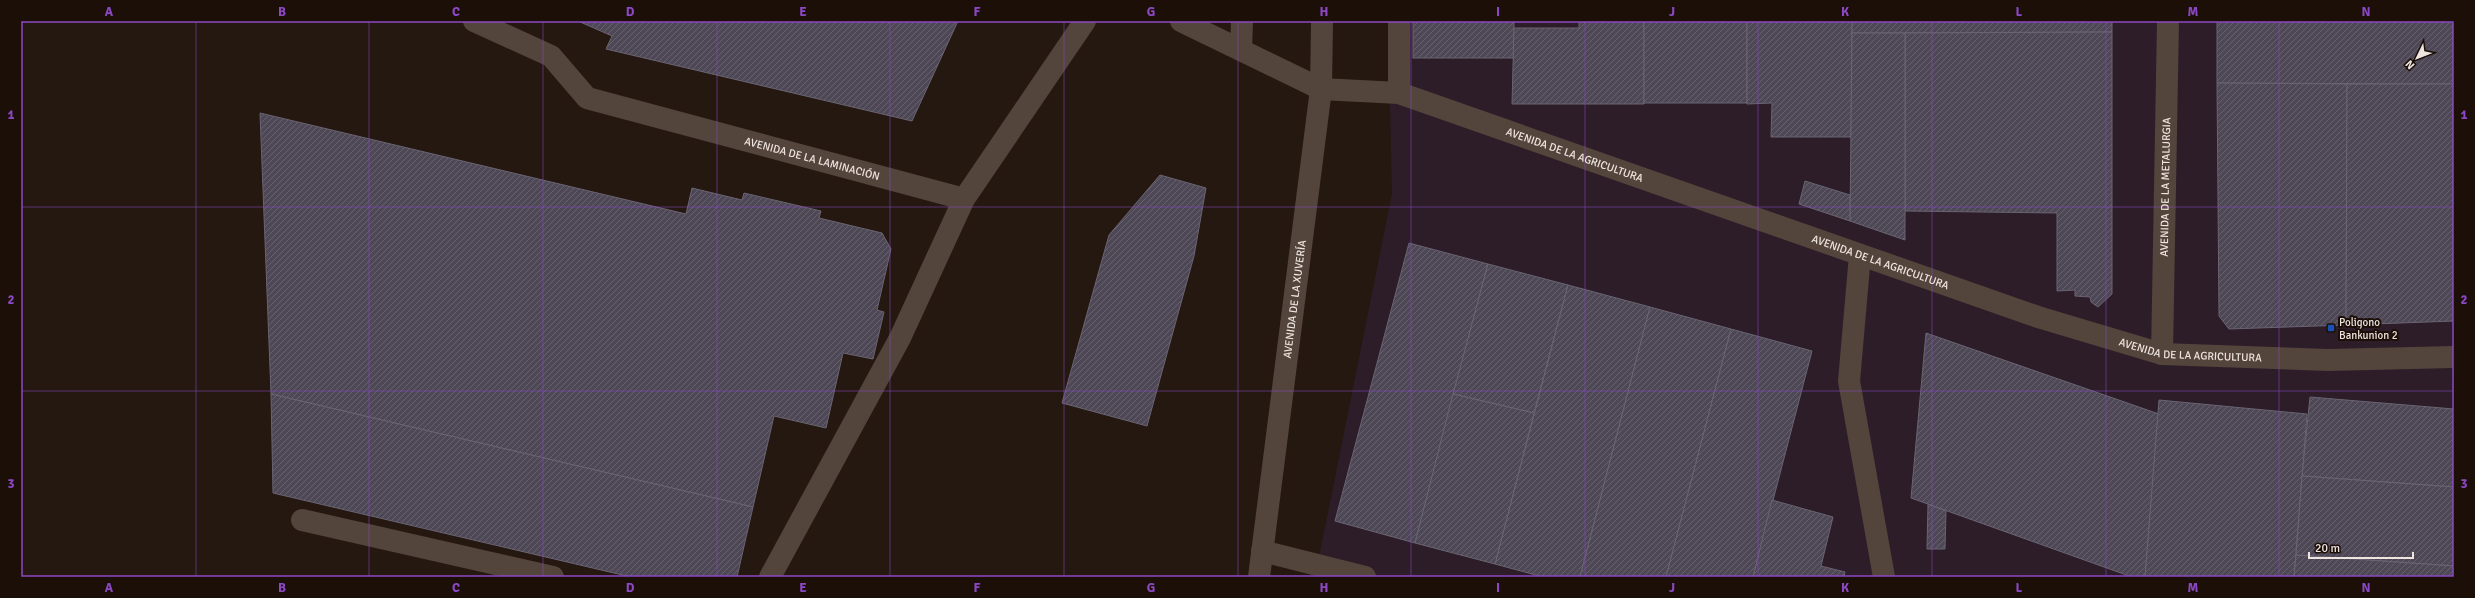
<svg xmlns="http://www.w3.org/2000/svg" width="2475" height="598" font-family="Signika,sans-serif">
	<defs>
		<pattern id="building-hatch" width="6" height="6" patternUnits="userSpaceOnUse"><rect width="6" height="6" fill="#4d4756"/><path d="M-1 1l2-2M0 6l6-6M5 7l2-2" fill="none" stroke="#67616e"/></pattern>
	</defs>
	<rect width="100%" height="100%" fill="#251810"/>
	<!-- industrial -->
	<polygon fill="#2c1d28" points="1388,21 2454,21 2454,577 1315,577 1392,194"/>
	<!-- building -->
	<g fill="url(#building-hatch)" stroke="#6a6473">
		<polygon points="578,21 958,21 912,121 606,49 612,36"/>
		<rect x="1413" y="21" width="101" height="37"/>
		<polygon points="1579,21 1644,21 1644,104 1512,104 1514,28 1579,28"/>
		<rect x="1644" y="21" width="103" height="82"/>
		<polygon points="1747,21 1852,21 1851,137 1771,137 1772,103 1747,104"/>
		<polygon points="1852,21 2112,21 2112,32 1852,33"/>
		<polygon points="2217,21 2454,21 2454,84 2217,83"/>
		<polygon points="2112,32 2112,294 2098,307 2091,302 2090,297 2075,296 2075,290 2057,291 2057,213 1905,211 1905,33"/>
		<polygon points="1852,33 1905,33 1905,240 1850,221"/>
		<polygon points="2217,83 2347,84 2346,325 2229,329 2219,316"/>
		<polygon points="2347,84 2454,84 2454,321 2346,325"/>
		<polygon points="260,113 686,214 692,188 742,200 744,193 821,211 819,218 882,233 891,249 877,310 884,312 873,359 843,353 826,428 774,416 753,507 271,394"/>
		<polygon points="1160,175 1206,188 1194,256 1147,426 1062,403 1109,235"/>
		<polygon points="1805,181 1850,195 1850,221 1799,204"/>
		<polygon points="1409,243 1488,264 1415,543 1335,521"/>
		<polygon points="1488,264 1568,285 1534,413 1453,394"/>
		<polygon points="1568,285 1650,307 1580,577 1543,577 1495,564"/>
		<polygon points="1650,307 1731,329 1666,577 1580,577"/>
		<polygon points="1731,329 1812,351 1753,577 1666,577"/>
		<polygon points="1926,333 2159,414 2145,577 2132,577 1911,498"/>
		<polygon points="271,394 753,507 737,577 631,577 273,493"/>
		<polygon points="1453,394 1534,413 1495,564 1415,543"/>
		<polygon points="2310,397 2454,409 2454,487 2302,476"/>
		<polygon points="2159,400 2307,414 2294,577 2145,577"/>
		<polygon points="2302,476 2454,487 2454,566 2296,555"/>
		<polygon points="1772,500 1833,517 1821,566 1845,572 1844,577 1753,577"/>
		<polygon points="1928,504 1946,511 1945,549 1927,549"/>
		<polygon points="2296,555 2454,566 2454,577 2294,577"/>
	</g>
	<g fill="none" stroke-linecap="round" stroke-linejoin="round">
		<!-- minor -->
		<g stroke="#53443c" stroke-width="22">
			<path id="s1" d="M474,21L551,56L587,98L964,199L1085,21"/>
			<path id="s2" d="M1181,21L1321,89L1399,93L2038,317L2162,354L2328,360L2454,357"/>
			<polyline points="1241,50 1242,21"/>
			<polyline points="1399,93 1399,21"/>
			<polyline points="1860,255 1849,381 1884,577"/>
			<path id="s3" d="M2162,354L2168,21"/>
			<polyline points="302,520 553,577"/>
			<polyline points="1262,551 1365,577"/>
			<polyline points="770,577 900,338 964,199"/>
			<path id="s4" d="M1259,577L1321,89L1322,21"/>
		</g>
	</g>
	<!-- grid -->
	<path fill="none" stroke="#8c48c4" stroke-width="1" stroke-opacity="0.55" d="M196,21V577M369,21V577M543,21V577M717,21V577M890,21V577M1064,21V577M1238,21V577M1411,21V577M1585,21V577M1758,21V577M1932,21V577M2106,21V577M2279,21V577M21,207H2454M21,391H2454"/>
	<!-- markers -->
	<rect fill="#1a4fb4" stroke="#1b0f08" stroke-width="1.5" x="2327" y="324" width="8" height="8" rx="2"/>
	<g text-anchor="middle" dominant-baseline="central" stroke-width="4" stroke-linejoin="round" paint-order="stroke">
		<!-- street labels -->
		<g font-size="11" fill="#efe5e0" stroke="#1b0f08">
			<text stroke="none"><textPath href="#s2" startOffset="420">AVENIDA DE LA AGRICULTURA</textPath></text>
			<text stroke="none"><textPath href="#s1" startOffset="373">AVENIDA DE LA LAMINACIÓN</textPath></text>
			<text stroke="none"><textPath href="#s3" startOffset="167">AVENIDA DE LA METALURGIA</textPath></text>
			<text stroke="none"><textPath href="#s2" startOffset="744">AVENIDA DE LA AGRICULTURA</textPath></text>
			<text stroke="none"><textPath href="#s4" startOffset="280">AVENIDA DE LA XUVERÍA</textPath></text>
			<text stroke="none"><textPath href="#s2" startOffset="1068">AVENIDA DE LA AGRICULTURA</textPath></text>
		</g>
		<!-- poi labels -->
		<g font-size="11" fill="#efe5e0" stroke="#1b0f08" text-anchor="start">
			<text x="2339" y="322">Poligono<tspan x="2339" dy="13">Bankunion 2</tspan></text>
		</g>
	</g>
	<!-- border -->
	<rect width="2475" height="598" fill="none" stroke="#1b0f08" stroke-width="44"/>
	<!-- north arrow -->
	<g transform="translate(2417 58) rotate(227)" stroke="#1b0f08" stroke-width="3" paint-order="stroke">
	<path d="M0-3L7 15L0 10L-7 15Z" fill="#efe5e0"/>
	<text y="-6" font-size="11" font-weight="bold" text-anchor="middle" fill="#efe5e0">N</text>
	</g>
	<!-- scale -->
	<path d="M2309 552v6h104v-6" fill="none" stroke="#efe5e0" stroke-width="2"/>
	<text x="2315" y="552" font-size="12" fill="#efe5e0" stroke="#1b0f08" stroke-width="3" paint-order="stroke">20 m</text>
	<rect x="22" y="22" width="2431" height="554" fill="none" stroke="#8c48c4" stroke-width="1.5"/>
	<g font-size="13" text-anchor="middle" font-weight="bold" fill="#8c48c4">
		<text x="109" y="16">A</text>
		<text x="282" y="16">B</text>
		<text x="456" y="16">C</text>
		<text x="630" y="16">D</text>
		<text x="803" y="16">E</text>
		<text x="977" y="16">F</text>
		<text x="1151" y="16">G</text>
		<text x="1324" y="16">H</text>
		<text x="1498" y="16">I</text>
		<text x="1672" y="16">J</text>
		<text x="1845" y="16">K</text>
		<text x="2019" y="16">L</text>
		<text x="2193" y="16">M</text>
		<text x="2366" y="16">N</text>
		<text x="11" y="119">1</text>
		<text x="2464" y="119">1</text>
		<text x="11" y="304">2</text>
		<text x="2464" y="304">2</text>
		<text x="11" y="488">3</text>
		<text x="2464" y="488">3</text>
		<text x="109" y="592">A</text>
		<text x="282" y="592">B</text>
		<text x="456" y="592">C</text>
		<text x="630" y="592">D</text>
		<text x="803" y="592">E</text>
		<text x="977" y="592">F</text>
		<text x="1151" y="592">G</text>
		<text x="1324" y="592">H</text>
		<text x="1498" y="592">I</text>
		<text x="1672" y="592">J</text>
		<text x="1845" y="592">K</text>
		<text x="2019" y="592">L</text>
		<text x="2193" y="592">M</text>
		<text x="2366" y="592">N</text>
	</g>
</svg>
